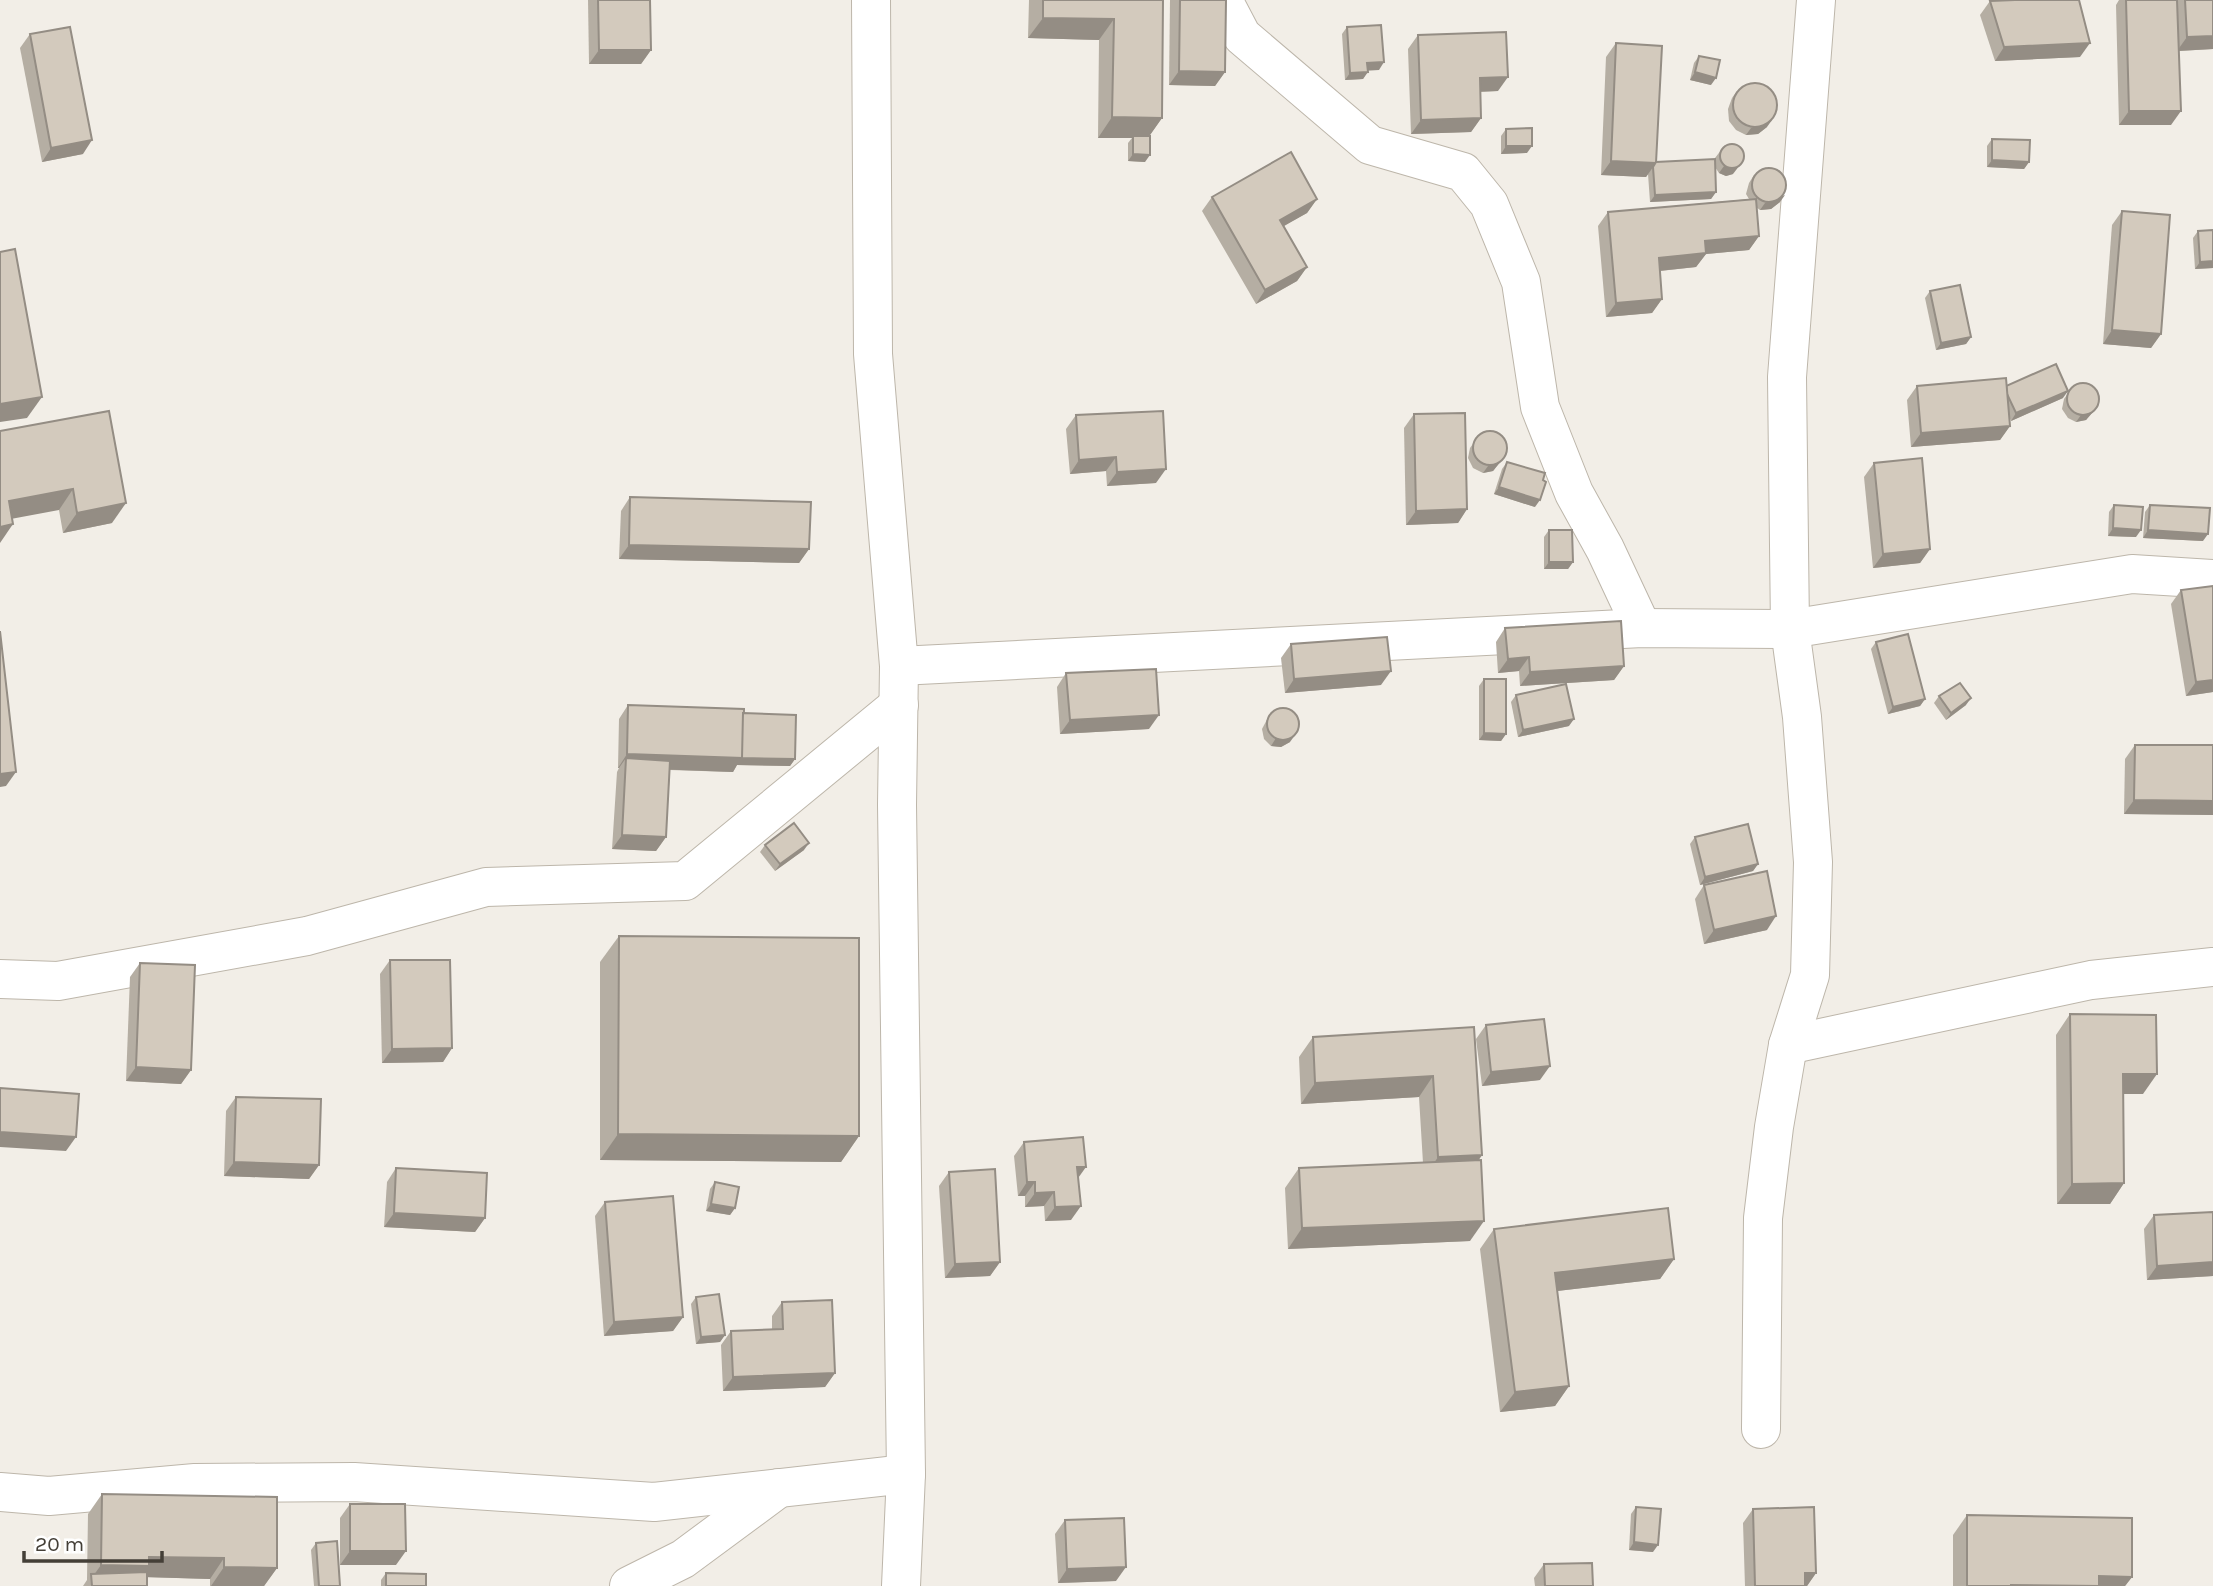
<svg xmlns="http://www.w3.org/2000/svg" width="2213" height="1586" font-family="Karla,sans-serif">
	<rect width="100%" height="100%" fill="#f2eee7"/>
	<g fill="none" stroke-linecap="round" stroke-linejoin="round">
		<defs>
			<g id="minor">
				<polyline points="871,0 873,354 899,666 897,805 906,1474 901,1586"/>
				<polyline points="1223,0 1242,36 1370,145 1463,172 1489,204 1521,282 1540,407 1574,493 1605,549 1642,628"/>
				<polyline points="899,666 1642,628 1790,629 2132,574 2213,579"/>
				<polyline points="0,979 58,981 307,936 486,887 685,881 899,705"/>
				<polyline points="1788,1045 2091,980 2213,967"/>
				<polyline points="1761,1429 1763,1218 1774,1127 1788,1045 1810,975 1813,862 1802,717 1790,629 1787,377 1816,0"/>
				<polyline points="0,1492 49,1496 195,1483 354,1482 654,1502 906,1474"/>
				<polyline points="629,1586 683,1559 779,1488"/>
			</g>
		</defs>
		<!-- minor casing -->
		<use href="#minor" stroke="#bdb6aa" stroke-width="40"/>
		<!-- minor -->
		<use href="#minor" stroke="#fff" stroke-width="38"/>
	</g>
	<!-- wall -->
	<g fill="#b5aea3">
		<polygon points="588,0 650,0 651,50 641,64 589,64"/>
		<polygon points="1029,0 1163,0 1162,118 1149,136 1145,162 1128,161 1128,143 1132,138 1098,138 1099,40 1028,38"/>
		<polygon points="1170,0 1226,0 1225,72 1215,86 1169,85"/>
		<polygon points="2119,0 2213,0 2213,49 2179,51 2171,125 2119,125 2116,5"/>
		<polygon points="1990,1 2080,57 1995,61 1980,15"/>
		<polygon points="1347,27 1379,70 1368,70 1363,79 1345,80 1342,34"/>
		<polygon points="30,34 83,154 42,162 20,48"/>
		<polygon points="1418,35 1498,91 1480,92 1481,118 1471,132 1411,134 1408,49"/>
		<polygon points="1616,43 1656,162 1715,161 1715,158 1725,145 1733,174 1726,176 1719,173 1715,167 1716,192 1711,199 1650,202 1648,174 1646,177 1601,175 1606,57"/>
		<polygon points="1699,56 1711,85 1690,80 1694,63"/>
		<polygon points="1737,91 1767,127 1758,134 1746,135 1736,130 1729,121 1728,109 1732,98"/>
		<polygon points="1506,129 1527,153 1501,154 1501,136"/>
		<polygon points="1992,139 2029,162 2024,169 1987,167 1987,146"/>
		<polygon points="1754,175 1780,202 1771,209 1760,210 1756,207 1759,236 1749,250 1706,254 1696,267 1660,271 1662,299 1652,313 1606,317 1598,226 1608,212 1749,199 1746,194 1749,183"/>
		<polygon points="1212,197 1317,199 1307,213 1283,226 1307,267 1297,281 1256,304 1202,211"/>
		<polygon points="2122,211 2161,334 2151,348 2103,344 2112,225"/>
		<polygon points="2198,231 2213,268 2195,269 2193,238"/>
		<polygon points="1930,291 1971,337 1966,344 1936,350 1925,298"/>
		<polygon points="1917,386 2006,386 2063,398 2011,421 2009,416 2010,426 2000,440 1911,447 1907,400"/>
		<polygon points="2069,392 2098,406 2086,420 2076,422 2068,418 2062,409 2064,399"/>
		<polygon points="109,411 112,523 63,533 59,510 0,431"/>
		<polygon points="1414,414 1467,509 1458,523 1406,525 1404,428"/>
		<polygon points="1076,415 1156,483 1107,486 1106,471 1070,474 1066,429"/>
		<polygon points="1475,441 1505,456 1493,471 1483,473 1473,468 1468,458 1470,448"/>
		<polygon points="1507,462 1535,507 1494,494 1502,469"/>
		<polygon points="1874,463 1930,549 1920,563 1873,568 1864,477"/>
		<polygon points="630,497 809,549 799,563 619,559 621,511"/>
		<polygon points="2114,505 2136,537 2108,536 2109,512"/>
		<polygon points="2150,505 2203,541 2143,538 2145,512"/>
		<polygon points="1549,530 1573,562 1568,569 1544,569 1544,537"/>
		<polygon points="2213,586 2213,692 2186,696 2171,604 2181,590"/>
		<polygon points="1505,628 1624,666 1614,680 1520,686 1519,671 1498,673 1496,642"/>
		<polygon points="1876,642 1925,699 1920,706 1888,714 1871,649"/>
		<polygon points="1291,644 1381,685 1285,693 1281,658"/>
		<polygon points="1066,673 1149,729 1060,734 1057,687"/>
		<polygon points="1484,679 1506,734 1501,741 1479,740 1479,686"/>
		<polygon points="1516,695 1569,726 1518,737 1511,702"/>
		<polygon points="1939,696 1966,705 1946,720 1934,703"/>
		<polygon points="628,705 743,713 795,759 790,766 737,765 733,772 670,770 666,837 656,851 612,849 617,772 619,768 618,768 619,719"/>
		<polygon points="1271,712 1290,742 1281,747 1271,746 1264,739 1262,729"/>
		<polygon points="2135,745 2213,745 2213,815 2124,814 2125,759"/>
		<polygon points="1695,837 1758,864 1753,871 1700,885 1690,844"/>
		<polygon points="765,845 804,850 775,871 760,852"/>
		<polygon points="1704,885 1767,930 1704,944 1695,899"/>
		<polygon points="619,936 859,1136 841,1162 600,1160 600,962"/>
		<polygon points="390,960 452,1048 443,1062 382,1063 380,974"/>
		<polygon points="140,963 191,1070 181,1084 126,1081 130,977"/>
		<polygon points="2070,1014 2143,1094 2124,1094 2124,1183 2110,1204 2057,1204 2056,1035"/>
		<polygon points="1486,1025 1540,1080 1482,1086 1476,1039"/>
		<polygon points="1474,1027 1482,1155 1478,1161 1470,1241 1288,1249 1285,1188 1299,1168 1423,1163 1419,1097 1301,1104 1299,1057 1313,1037"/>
		<polygon points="236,1097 319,1165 309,1179 224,1176 226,1111"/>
		<polygon points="1024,1142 1078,1177 1071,1220 1045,1221 1044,1206 1025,1207 1025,1196 1018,1196 1014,1156"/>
		<polygon points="396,1168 485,1218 475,1232 384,1227 387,1182"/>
		<polygon points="949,1172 1000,1262 990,1276 945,1278 939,1186"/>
		<polygon points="715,1182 735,1208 730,1215 706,1211 710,1189"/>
		<polygon points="605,1202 683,1317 673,1331 604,1336 595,1216"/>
		<polygon points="2213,1212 2213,1276 2147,1280 2144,1229 2154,1215"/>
		<polygon points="1494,1229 1674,1259 1660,1279 1557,1291 1569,1386 1555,1406 1500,1412 1480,1249"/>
		<polygon points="696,1297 725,1335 720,1342 696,1344 691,1304"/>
		<polygon points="782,1302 835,1373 825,1387 723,1391 721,1345 731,1331 772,1329 772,1316"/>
		<polygon points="102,1494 277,1568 264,1586 210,1586 210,1579 147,1577 147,1586 83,1586 87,1580 88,1514"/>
		<polygon points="350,1504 396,1565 340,1565 340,1518"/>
		<polygon points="1636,1507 1653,1552 1629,1550 1631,1514"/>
		<polygon points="1753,1509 1816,1573 1807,1586 1745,1586 1743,1523"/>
		<polygon points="1967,1515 2132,1577 2125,1586 1953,1586 1953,1535"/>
		<polygon points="1065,1520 1116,1581 1058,1583 1055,1534"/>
		<polygon points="316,1543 340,1586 314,1586 311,1550"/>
		<polygon points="1544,1564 1593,1586 1535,1586 1534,1578"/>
		<polygon points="386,1573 426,1586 381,1586 381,1580"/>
	</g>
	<!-- shaded-wall -->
	<g fill="#948d84">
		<polygon points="1043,18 1114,19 1099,40 1028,38"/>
		<polygon points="2213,36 2213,49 2177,51 2187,37"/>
		<polygon points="2090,43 2080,57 1995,61 2004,47"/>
		<polygon points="599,50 651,50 641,64 589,64"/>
		<polygon points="1384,62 1379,70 1362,71 1367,63"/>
		<polygon points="1179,71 1225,72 1215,86 1169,85"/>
		<polygon points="1368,72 1363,79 1345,80 1350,73"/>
		<polygon points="1695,72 1716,78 1711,85 1690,80"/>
		<polygon points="1508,77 1498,91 1470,92 1480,78"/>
		<polygon points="2129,111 2181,111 2171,125 2119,125"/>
		<polygon points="1112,117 1162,118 1148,138 1133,136 1132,138 1098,138"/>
		<polygon points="1481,118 1471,132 1411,134 1421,120"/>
		<polygon points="1772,120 1767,127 1758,134 1746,135 1751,128"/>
		<polygon points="92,140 83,154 42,162 51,148"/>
		<polygon points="1506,146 1532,146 1527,153 1501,154"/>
		<polygon points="1133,154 1150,155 1145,162 1128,161"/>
		<polygon points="1992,160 2029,162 2024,169 1987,167"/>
		<polygon points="1611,161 1656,163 1646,177 1601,175"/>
		<polygon points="1743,161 1733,174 1726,176 1719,173 1724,166"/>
		<polygon points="1716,192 1711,199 1650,202 1655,195"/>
		<polygon points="1785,195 1780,202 1771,209 1760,210 1765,203"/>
		<polygon points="1317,199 1307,213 1270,234 1280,220"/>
		<polygon points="1759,236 1749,250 1706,254 1696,267 1649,272 1659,258 1705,241"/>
		<polygon points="2213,261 2213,268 2195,269 2200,262"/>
		<polygon points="1307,267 1297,281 1256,304 1265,290"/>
		<polygon points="1662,299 1652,313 1606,317 1616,303"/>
		<polygon points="2112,330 2161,334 2151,348 2103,344"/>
		<polygon points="1971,337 1966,344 1936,350 1941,343"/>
		<polygon points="2068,391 2063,398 2011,421 2016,413"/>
		<polygon points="42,397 27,418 0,422 0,404"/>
		<polygon points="2098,406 2086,420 2076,422 2081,415"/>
		<polygon points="2010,426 2000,440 1911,447 1921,433"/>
		<polygon points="1505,456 1493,471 1483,473 1488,466"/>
		<polygon points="1116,457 1106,471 1070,474 1079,460"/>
		<polygon points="1166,469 1156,483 1107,486 1117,472"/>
		<polygon points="1499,487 1540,500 1535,507 1494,494"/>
		<polygon points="73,489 59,510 0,521 9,501"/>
		<polygon points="126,503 112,523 63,533 77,513"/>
		<polygon points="1467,509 1458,523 1406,525 1416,511"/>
		<polygon points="13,524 0,543 0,527"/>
		<polygon points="2113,528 2141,530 2136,537 2108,536"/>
		<polygon points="2148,530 2208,534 2203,541 2143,538"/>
		<polygon points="629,545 809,549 799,563 619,559"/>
		<polygon points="1930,549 1920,563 1873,568 1883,554"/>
		<polygon points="1549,562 1573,562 1568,569 1544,569"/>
		<polygon points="1529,657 1519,671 1498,673 1508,659"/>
		<polygon points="1624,666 1614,680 1520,686 1530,672"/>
		<polygon points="1391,671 1381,685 1285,693 1294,679"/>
		<polygon points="2213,680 2213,692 2186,696 2196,682"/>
		<polygon points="1971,698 1966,705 1946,720 1951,713"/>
		<polygon points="1925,699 1920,706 1888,714 1893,707"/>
		<polygon points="1159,715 1149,729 1060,734 1070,720"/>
		<polygon points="1574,719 1569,726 1518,737 1523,730"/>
		<polygon points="1484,733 1506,734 1501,741 1479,740"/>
		<polygon points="1295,735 1290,742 1281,747 1271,746 1276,738"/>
		<polygon points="627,754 795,759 790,766 737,765 733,772 626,768 626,758 619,768 618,768"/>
		<polygon points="16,772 6,786 0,787 0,774"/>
		<polygon points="2134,800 2213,801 2213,815 2124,814"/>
		<polygon points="622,835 666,837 656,851 612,849"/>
		<polygon points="809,843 804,850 775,871 780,864"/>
		<polygon points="1758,864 1753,871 1700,885 1705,877"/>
		<polygon points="1776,916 1767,930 1704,944 1714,930"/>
		<polygon points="452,1048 443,1062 382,1063 392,1049"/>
		<polygon points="1550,1066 1540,1080 1482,1086 1491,1072"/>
		<polygon points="136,1067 191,1070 181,1084 126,1081"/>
		<polygon points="2123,1074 2157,1074 2143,1094 2109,1094"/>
		<polygon points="1433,1076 1419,1097 1301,1104 1315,1083"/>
		<polygon points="0,1132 76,1137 66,1151 0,1147"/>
		<polygon points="618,1134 859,1136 841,1162 600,1160"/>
		<polygon points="1482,1155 1468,1175 1424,1178 1438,1157"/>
		<polygon points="234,1162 319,1165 309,1179 224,1176"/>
		<polygon points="1077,1167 1086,1167 1076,1181"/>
		<polygon points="1027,1182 1035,1182 1025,1196 1018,1196"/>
		<polygon points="2124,1183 2110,1204 2057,1204 2072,1184"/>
		<polygon points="1054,1192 1044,1206 1025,1207 1035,1193"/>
		<polygon points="711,1204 735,1208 730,1215 706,1211"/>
		<polygon points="1081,1206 1071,1220 1045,1221 1055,1207"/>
		<polygon points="394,1213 485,1218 475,1232 384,1227"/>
		<polygon points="1484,1221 1470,1241 1288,1249 1302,1228"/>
		<polygon points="1674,1259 1660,1279 1540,1293 1555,1273"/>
		<polygon points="1000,1262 990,1276 945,1278 955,1264"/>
		<polygon points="2213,1262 2213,1276 2147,1280 2157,1266"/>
		<polygon points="683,1317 673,1331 604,1336 614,1322"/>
		<polygon points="725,1335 720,1342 696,1344 701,1337"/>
		<polygon points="835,1373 825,1387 723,1391 733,1377"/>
		<polygon points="1569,1386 1555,1406 1500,1412 1515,1392"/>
		<polygon points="1634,1542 1658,1545 1653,1552 1629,1550"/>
		<polygon points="350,1551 406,1551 396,1565 340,1565"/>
		<polygon points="149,1557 224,1558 210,1579 142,1577 91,1579 101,1565"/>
		<polygon points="224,1567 277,1568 264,1586 211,1586"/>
		<polygon points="1126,1567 1116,1581 1058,1583 1067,1569"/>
		<polygon points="1805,1573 1816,1573 1807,1586 1796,1586"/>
		<polygon points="2099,1576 2132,1577 2125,1586 2092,1586"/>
	</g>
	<!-- building -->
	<g fill="#d3cabd" stroke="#948d84" stroke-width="2">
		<polygon points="598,0 650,0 651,50 599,50"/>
		<polygon points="1043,0 1163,0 1162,118 1112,117 1114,19 1043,18"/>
		<polygon points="1180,0 1226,0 1225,72 1179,71"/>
		<polygon points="2015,0 2079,0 2090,43 2004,47 1990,1"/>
		<polygon points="2126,0 2177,0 2181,111 2129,111"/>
		<polygon points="2185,0 2213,0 2213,36 2187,37"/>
		<polygon points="1381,25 1384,62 1367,63 1368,72 1350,73 1347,27"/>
		<polygon points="70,27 92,140 51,148 30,34"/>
		<polygon points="1506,32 1508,77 1480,78 1481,118 1421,120 1418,35"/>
		<polygon points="1616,43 1662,46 1656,163 1611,161"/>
		<polygon points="1699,56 1720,60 1716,78 1695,72"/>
		<circle cx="1755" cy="105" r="22"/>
		<polygon points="1532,128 1532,146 1506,146 1506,129"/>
		<polygon points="1133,136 1150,136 1150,155 1133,154"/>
		<polygon points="1992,139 2030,140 2029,162 1992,160"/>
		<circle cx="1732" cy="156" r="12"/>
		<polygon points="1291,152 1317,199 1280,220 1307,267 1265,290 1212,197"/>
		<polygon points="1715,159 1716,192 1655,195 1653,167 1656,162"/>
		<circle cx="1769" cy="185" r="17"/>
		<polygon points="1756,199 1759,236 1705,241 1706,253 1659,258 1662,299 1616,303 1608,212"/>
		<polygon points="2122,211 2170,215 2161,334 2112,330"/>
		<polygon points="2213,230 2213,261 2200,262 2198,231"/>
		<polygon points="15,249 42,397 0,404 0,252"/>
		<polygon points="1960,285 1971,337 1941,343 1930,291"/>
		<polygon points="2056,364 2068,391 2016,413 2007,394 2006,386"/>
		<polygon points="2006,378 2010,426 1921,433 1917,386"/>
		<circle cx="2083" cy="399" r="16"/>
		<polygon points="109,411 126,503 77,513 73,489 9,501 13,524 0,527 0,431"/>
		<polygon points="1163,411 1166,469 1117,472 1116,457 1079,460 1076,415"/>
		<polygon points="1465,413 1467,509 1416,511 1414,414"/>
		<circle cx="1490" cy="448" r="17"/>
		<polygon points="1922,458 1930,549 1883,554 1874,463"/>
		<polygon points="1507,462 1545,473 1543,480 1546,482 1540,500 1499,487"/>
		<polygon points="630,497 811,502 809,549 629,545"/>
		<polygon points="2114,505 2143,507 2141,530 2113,528"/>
		<polygon points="2150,505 2210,508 2208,534 2148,530"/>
		<polygon points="1549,530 1572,530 1573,562 1549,562"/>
		<polygon points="2213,586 2213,680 2196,682 2181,590"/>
		<polygon points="1621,621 1624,666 1530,672 1529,657 1508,659 1505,628"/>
		<polygon points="0,631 16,772 0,774"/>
		<polygon points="1908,634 1925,699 1893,707 1876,642"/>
		<polygon points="1387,637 1391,671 1294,679 1291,644"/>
		<polygon points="1156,669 1159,715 1070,720 1066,673"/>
		<polygon points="1484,679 1506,679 1506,734 1484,733"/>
		<polygon points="1960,683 1971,698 1951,713 1939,696"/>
		<polygon points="1566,684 1574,719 1523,730 1516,695"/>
		<polygon points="628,705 744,709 743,758 627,754"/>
		<circle cx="1283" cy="724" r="16"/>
		<polygon points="743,713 796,715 795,759 742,758"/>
		<polygon points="2135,745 2213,745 2213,801 2134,800"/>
		<polygon points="626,758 670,761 666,837 622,835"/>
		<polygon points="794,823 809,843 780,864 765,845"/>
		<polygon points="1748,824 1758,864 1705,877 1695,837"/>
		<polygon points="1767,871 1776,916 1714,930 1704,885"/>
		<polygon points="619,936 859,938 859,1136 618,1134"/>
		<polygon points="390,960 450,960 452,1048 392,1049"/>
		<polygon points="140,963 195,965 191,1070 136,1067"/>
		<polygon points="2070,1014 2156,1015 2157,1074 2123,1074 2124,1183 2072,1184"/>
		<polygon points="1544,1019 1550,1066 1491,1072 1486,1025"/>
		<polygon points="1474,1027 1482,1155 1438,1157 1433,1076 1315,1083 1313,1037"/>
		<polygon points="0,1088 79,1094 76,1137 0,1132"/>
		<polygon points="236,1097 321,1099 319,1165 234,1162"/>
		<polygon points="1083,1137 1086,1167 1077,1167 1081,1206 1055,1207 1054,1192 1035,1193 1035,1182 1027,1182 1024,1142"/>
		<polygon points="1481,1160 1484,1221 1302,1228 1299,1168"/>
		<polygon points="396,1168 487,1173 485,1218 394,1213"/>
		<polygon points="995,1169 1000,1262 955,1264 949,1172"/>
		<polygon points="715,1182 739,1187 735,1208 711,1204"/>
		<polygon points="673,1196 683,1317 614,1322 605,1202"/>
		<polygon points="1668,1208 1674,1259 1555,1273 1569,1386 1515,1392 1494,1229"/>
		<polygon points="2213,1212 2213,1262 2157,1266 2154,1215"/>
		<polygon points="719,1294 725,1335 701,1337 696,1297"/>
		<polygon points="832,1300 835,1373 733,1377 731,1331 783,1329 782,1302"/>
		<polygon points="102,1494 277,1497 277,1568 224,1567 224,1558 149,1557 149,1566 101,1565"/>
		<polygon points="350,1504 405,1504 406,1551 350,1551"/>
		<polygon points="1636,1507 1661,1509 1658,1545 1634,1542"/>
		<polygon points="1814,1507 1816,1573 1805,1573 1805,1586 1755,1586 1753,1509"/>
		<polygon points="1967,1515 2132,1518 2132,1577 2099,1576 2099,1586 2011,1585 2011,1586 1967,1586"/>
		<polygon points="1124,1518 1126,1567 1067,1569 1065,1520"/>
		<polygon points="337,1541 340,1586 319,1586 316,1543"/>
		<polygon points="1592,1563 1593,1586 1545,1586 1544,1564"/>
		<polygon points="147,1572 147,1586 92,1586 91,1574"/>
		<polygon points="386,1573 426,1574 426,1586 386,1586"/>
	</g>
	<!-- scale -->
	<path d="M24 1551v10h138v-10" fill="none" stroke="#443f37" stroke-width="3.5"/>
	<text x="35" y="1551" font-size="21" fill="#443f37" stroke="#ffffff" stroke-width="5" paint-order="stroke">20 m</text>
</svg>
